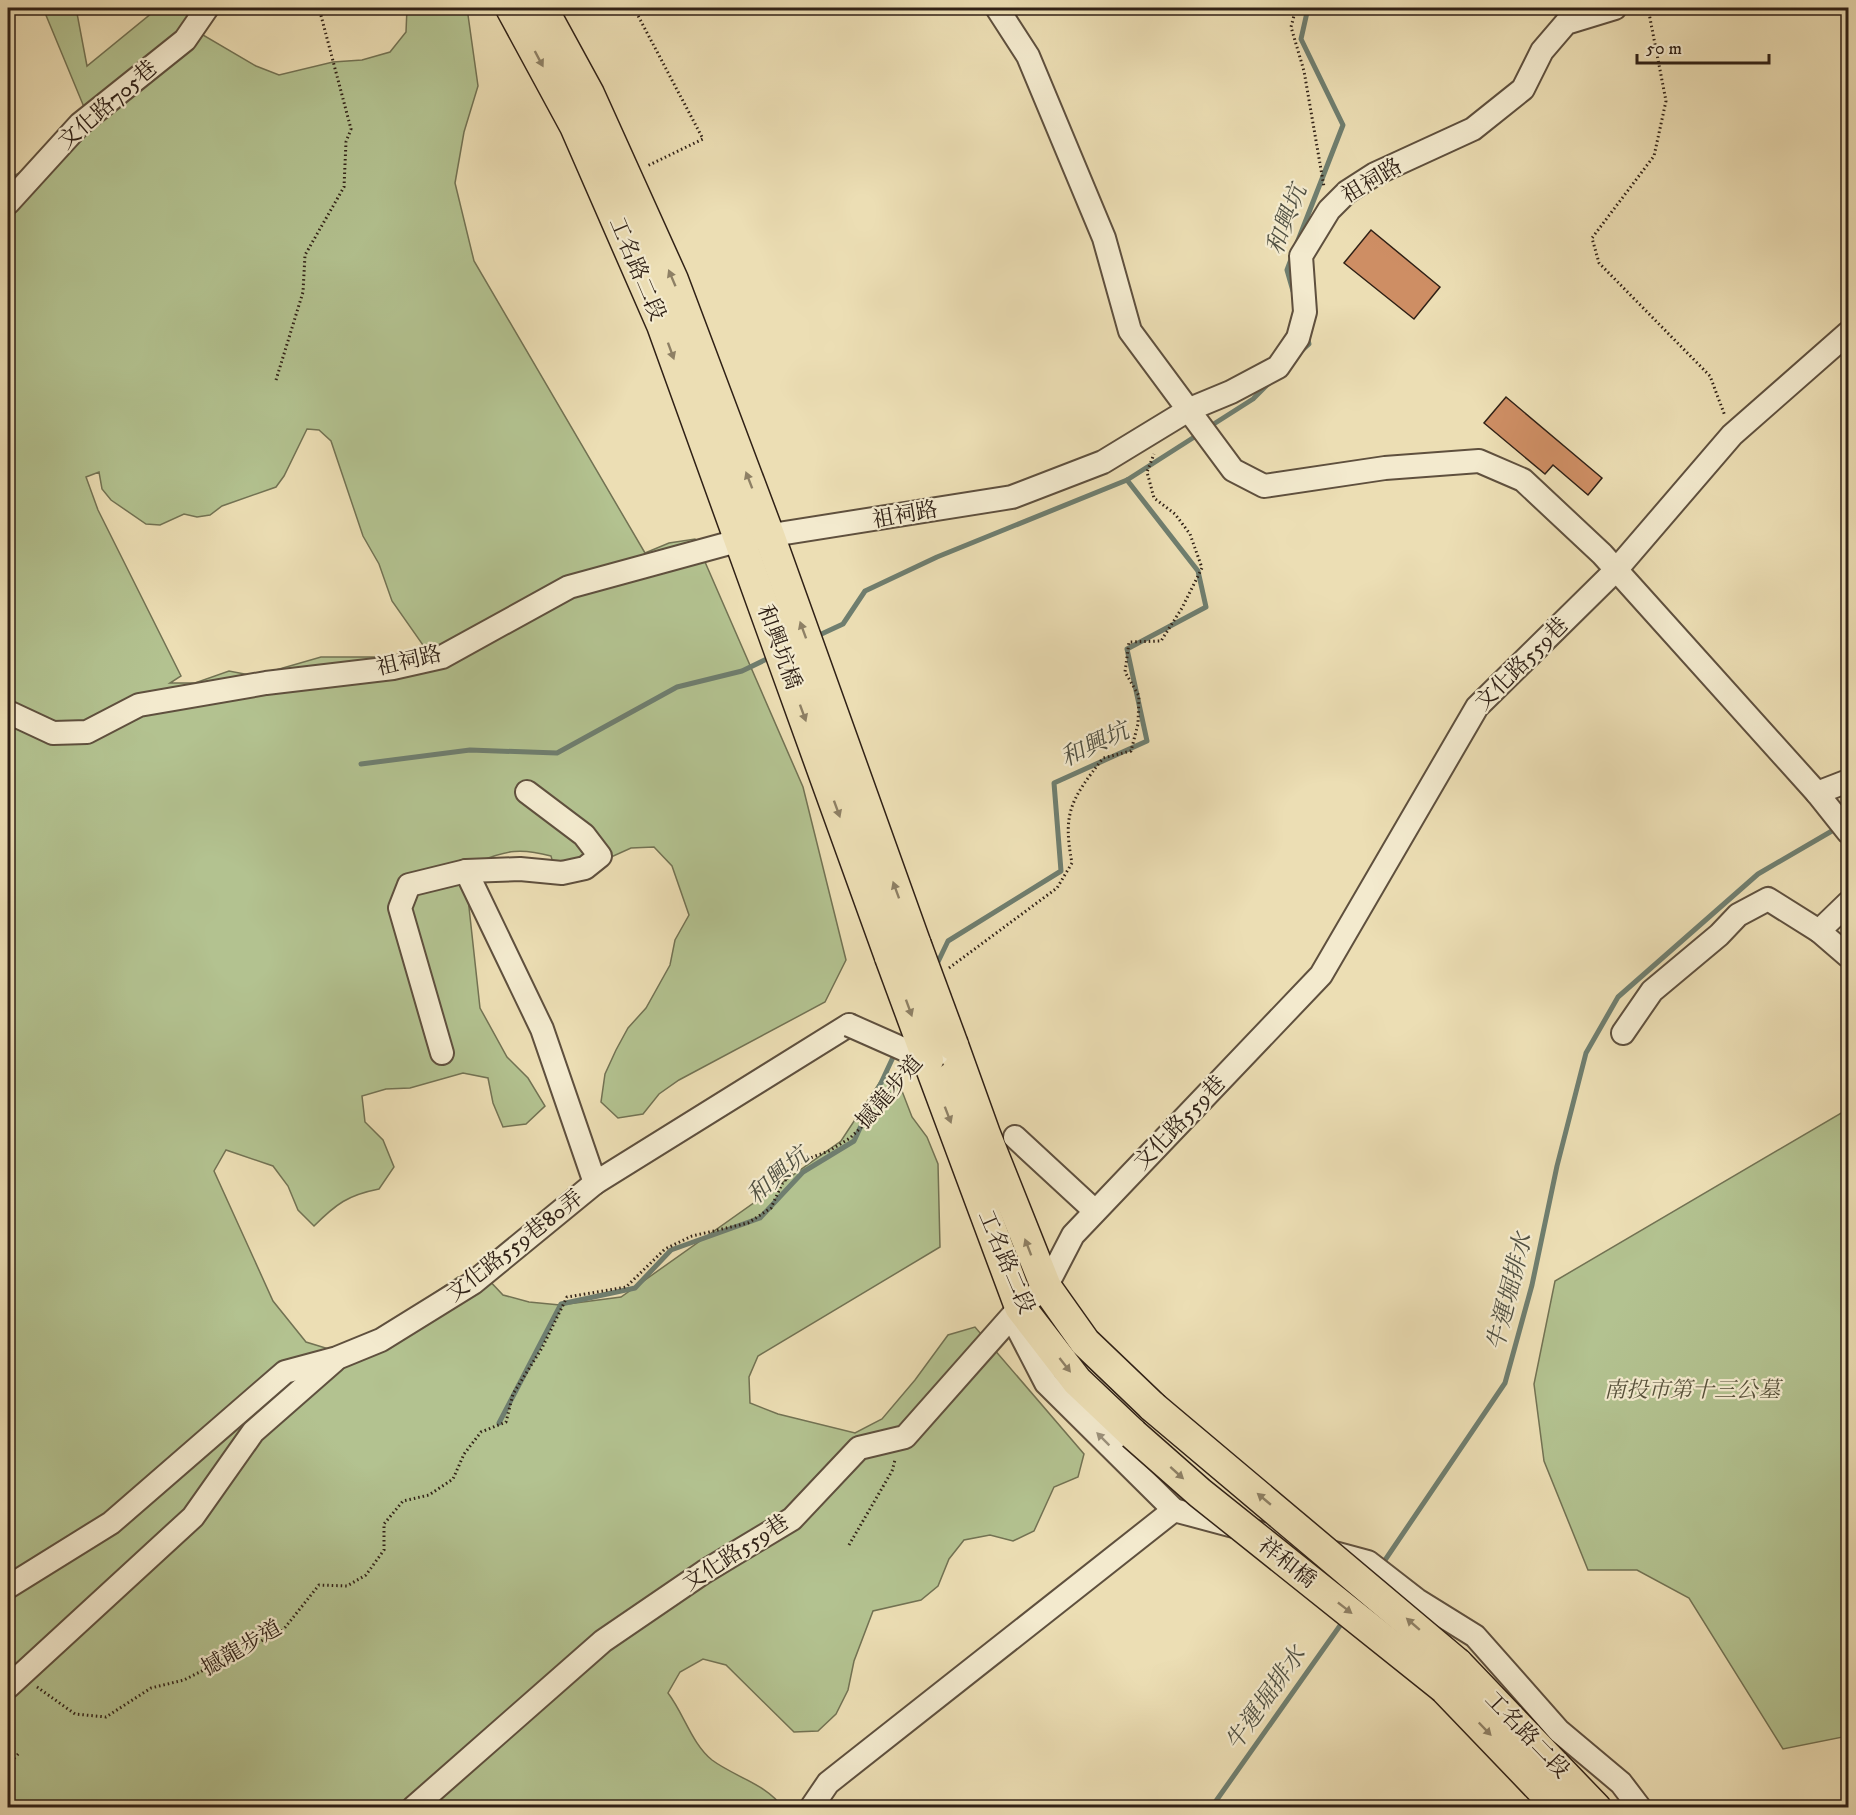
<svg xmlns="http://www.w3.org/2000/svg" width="1856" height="1815" font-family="'IM FELL DW Pica','Noto Serif TC',serif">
	<rect width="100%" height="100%" fill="#ecdeb4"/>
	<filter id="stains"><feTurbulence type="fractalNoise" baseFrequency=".00333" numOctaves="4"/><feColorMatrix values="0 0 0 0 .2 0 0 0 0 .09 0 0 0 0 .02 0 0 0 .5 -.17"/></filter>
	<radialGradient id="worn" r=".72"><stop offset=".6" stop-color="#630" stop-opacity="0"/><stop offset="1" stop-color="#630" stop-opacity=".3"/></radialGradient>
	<!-- green -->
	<g fill="#b3c290" stroke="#727253" stroke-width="1.5" fill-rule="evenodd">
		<path d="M43,8H76L87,66L153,12L150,8H185L191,28L256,66L279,75L333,62L362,60L390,52L406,32L407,8H467L478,86L464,132L455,183L474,261L645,553L669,543L695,539L803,787L846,960L825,1002L679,1080L659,1094L643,1114L618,1118L601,1102L605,1074L616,1050L628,1028L646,1008L670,965L675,940L689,915L672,866L654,847L631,848L558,881L551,856C521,848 507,850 478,862L467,889L480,1008L507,1057L528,1078L545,1106L526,1124L503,1127L493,1103L488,1078L463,1073L410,1088L386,1089L362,1096L365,1122L383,1140L394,1167L379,1189C348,1195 336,1204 314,1226L298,1210L288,1186L273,1166L226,1150L214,1171L273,1301L306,1342L332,1350L413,1318L433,1294L458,1277L485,1276L503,1295L529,1302L560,1305L621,1297L841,1141L887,1071L902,1091L912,1117L927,1137L938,1164L940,1247L758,1356L749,1377L750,1403L778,1414L855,1433L882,1419L915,1380L948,1335L975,1327L1084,1454L1078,1477L1054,1487L1034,1531L1013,1541L990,1535L964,1540L949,1559L938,1586L921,1600L873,1611L854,1661L848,1690L836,1714L818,1731L794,1732L726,1665L703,1659L680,1672L668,1693C684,1714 692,1744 712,1760C733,1776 768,1785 782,1807L8,1808V179L32,166L84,107ZM307,429L319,430L331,441L363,536L379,564L392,601L423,645L419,657H321L255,676L229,671L195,683H170L181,676L98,510L86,477L99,472L102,489L111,500L146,524L160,525L184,514L197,517L210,515L222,506L276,487L284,476Z"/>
		<polygon points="1848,1109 1848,1736 1783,1749 1689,1598 1637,1570 1588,1570 1544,1461 1534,1384 1555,1281"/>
	</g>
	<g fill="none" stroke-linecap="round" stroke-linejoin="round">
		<!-- stream -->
		<g stroke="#6f7e6f" stroke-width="5">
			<polyline points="1297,243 1343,125 1301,39 1308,8"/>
			<polyline points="1293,254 1287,270 1293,291"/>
			<polyline points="1299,353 1309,344 1307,337"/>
			<polyline points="1209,427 1253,399 1271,381"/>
			<polyline points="815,637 843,624 865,591 937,557 1127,480 1199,434"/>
			<polyline points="361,764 470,750 557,753 677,687 742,671 771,657"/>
			<polyline points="936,966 948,941 1061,871 1054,783 1147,741 1127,649 1206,607 1198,571 1127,480"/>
			<polyline points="499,1423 561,1304 635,1288 671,1250 760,1218 803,1172 854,1141 895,1053"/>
			<polyline points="1381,1566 1505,1383 1532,1285 1557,1166 1586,1053 1618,997 1758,874 1837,828"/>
			<polyline points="1211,1808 1344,1620"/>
		</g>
	</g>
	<!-- building -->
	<g fill="#ce8e64" stroke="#302116" stroke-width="1.5">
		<polygon points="1371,230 1440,287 1414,319 1344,263"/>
		<polygon points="1506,397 1602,478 1588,495 1553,465 1545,474 1484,423"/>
	</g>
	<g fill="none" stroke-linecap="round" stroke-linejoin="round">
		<defs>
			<g id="minor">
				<polyline points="997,8 1028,56 1104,238 1130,331 1233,470 1264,486 1385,468 1479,461 1523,480 1602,554 1817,793 1848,832"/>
				<polyline points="8,203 80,124 185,40 207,8"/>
				<polyline points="8,712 53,733 87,732 139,705 266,683 393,668 442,657 569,587 741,540 1012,497 1103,462 1190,409 1231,392 1278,367 1298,338 1305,312 1301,256 1329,210 1347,192 1375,174 1473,129 1523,89 1542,51 1566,23 1615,8"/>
				<polyline points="1817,793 1848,781"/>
				<polyline points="466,871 542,1029 595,1183"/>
				<polyline points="1848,903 1819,931 1848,956"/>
				<polyline points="1623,1033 1652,991 1719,935 1738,915 1768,899 1819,931"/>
				<polyline points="442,1053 400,908 409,885 466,871 520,869 562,873 585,868 600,856 584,835 527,792"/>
				<polyline points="1015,1137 1095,1211"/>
				<polyline points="1020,1307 1017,1327 1046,1383 1174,1510"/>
				<polyline points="8,1587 111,1523 285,1372 337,1358 381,1340 473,1283 595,1183 849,1025"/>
				<polyline points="8,1687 193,1517 253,1432 334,1361"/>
				<polyline points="413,1808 603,1641 704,1572 792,1519 859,1448 905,1437 1020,1307 1046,1287 1073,1235 1321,975 1477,707 1616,570 1732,435 1848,333"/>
				<polyline points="811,1808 828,1783 1174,1510 1368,1562 1417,1600 1475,1636 1559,1731 1621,1783 1640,1808"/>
			</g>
			<g id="major">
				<polyline points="511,8 575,126 662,325 890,957"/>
				<polyline points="542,8 589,94 673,280 769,535 916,945"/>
				<polyline points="953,1045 985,1134 1046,1287 1085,1342 1153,1407"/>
				<polyline points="928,1060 1020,1307 1077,1381 1133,1434"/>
				<polyline points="1457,1663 1596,1808"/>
				<polyline points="1444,1688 1559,1808"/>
			</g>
		</defs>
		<!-- minor casing -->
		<use href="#minor" stroke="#5f503e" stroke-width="26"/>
		<!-- major casing -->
		<use href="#major" stroke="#302116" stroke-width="33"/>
		<!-- path -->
		<g stroke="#302116" stroke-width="3" stroke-dasharray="1.5 3" stroke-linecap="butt">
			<polyline points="634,8 703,139 647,166"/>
			<polyline points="1296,8 1291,27 1304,71 1324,187"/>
			<polyline points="1648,8 1666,101 1654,156 1592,238 1599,263 1710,376 1725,416"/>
			<polyline points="276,380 303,292 305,255 344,187 346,142 351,129 319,8"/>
			<path d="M949,968L1057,888L1072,863C1062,811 1072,799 1103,758L1131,751L1138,724L1139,696L1125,672L1129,642L1161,641L1182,608L1202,568L1190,534L1175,514L1154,498L1147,472L1154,454"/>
			<polyline points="849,1545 892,1471 895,1460"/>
			<polyline points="37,1687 75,1714 106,1717 151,1688 184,1680 283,1630 319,1585 347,1586 366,1575 384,1550 384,1524 403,1501 429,1495 453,1479 464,1454 481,1432 506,1422 513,1394 542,1348 567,1297 626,1287 665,1249 692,1236 748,1223 771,1208 782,1184 802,1161 829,1151 850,1138 873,1116 904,1071"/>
			<polyline points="8,1765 20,1752"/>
		</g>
		<!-- minor -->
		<use href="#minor" stroke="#f3eace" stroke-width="22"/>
		<!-- major -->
		<use href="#major" stroke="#ecdeb4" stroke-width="30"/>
		<defs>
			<polyline id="minor-bridge" points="849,1025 928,1060 937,1054"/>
			<g id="major-bridge">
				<polyline points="916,945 953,1045"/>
				<polyline points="890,957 928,1060"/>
				<polyline points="1153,1407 1457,1663"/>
				<polyline points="1133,1434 1200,1493 1444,1688"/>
			</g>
		</defs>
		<!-- minor-bridge casing -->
		<use href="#minor-bridge" stroke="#5f503e" stroke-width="26" stroke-linecap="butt"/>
		<!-- major-bridge casing -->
		<use href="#major-bridge" stroke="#302116" stroke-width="33" stroke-linecap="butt"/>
		<!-- minor-bridge -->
		<use href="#minor-bridge" stroke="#f3eace" stroke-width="22"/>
		<!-- major-bridge -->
		<use href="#major-bridge" stroke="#ecdeb4" stroke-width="30"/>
	</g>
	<!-- one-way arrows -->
	<defs><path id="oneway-solid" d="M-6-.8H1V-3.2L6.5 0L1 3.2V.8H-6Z" transform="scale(1.5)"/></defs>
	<g fill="#8e8065">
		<use href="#oneway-solid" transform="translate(539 59) rotate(62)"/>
		<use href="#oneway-solid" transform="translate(672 278) rotate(-113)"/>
		<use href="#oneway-solid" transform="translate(671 351) rotate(70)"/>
		<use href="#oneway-solid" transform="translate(749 480) rotate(-111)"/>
		<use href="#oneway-solid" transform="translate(803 630) rotate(-110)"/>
		<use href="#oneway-solid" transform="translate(803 713) rotate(70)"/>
		<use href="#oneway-solid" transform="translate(837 809) rotate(70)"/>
		<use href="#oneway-solid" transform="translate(896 890) rotate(-110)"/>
		<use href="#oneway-solid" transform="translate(909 1008) rotate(70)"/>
		<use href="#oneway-solid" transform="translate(948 1115) rotate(69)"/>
		<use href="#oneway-solid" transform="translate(1028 1247) rotate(-111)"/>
		<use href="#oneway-solid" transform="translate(1065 1365) rotate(52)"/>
		<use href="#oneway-solid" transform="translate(1177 1473) rotate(42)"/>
		<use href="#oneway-solid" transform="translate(1264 1499) rotate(-140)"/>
		<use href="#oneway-solid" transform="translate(1345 1608) rotate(38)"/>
		<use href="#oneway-solid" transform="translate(1413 1624) rotate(-139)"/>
		<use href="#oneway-solid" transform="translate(1485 1729) rotate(46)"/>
	</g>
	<use fill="#9b907b" href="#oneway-solid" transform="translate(1103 1439) rotate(-135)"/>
	<g text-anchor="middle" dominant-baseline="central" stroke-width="4.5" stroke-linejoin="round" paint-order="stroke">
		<!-- street labels -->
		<g font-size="22" fill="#302116" stroke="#f3eace">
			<text transform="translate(108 105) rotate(-41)">文化路705巷</text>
			<text transform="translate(1372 181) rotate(-31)">祖祠路</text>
			<text transform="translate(637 269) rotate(67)">工名路二段</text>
			<text transform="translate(905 515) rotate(-10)">祖祠路</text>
			<text transform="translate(779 647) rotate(70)">和興坑橋</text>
			<text transform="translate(409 661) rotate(-13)">祖祠路</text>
			<text transform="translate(1522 664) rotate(-45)">文化路559巷</text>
			<text transform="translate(890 1092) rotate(-49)">撼龍步道</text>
			<text transform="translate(1180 1123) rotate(-46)">文化路559巷</text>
			<text transform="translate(515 1246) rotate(-38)">文化路559巷80弄</text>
			<text transform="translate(1006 1262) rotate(67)">工名路二段</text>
			<text transform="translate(736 1553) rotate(-33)">文化路559巷</text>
			<text transform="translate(1287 1563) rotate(38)">祥和橋</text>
			<text transform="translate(242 1648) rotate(-30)">撼龍步道</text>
			<text transform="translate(1527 1735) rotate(46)">工名路二段</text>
		</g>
		<!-- park labels -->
		<g font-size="22" font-style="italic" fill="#57513b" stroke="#f3eace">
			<text x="1692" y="1390">南投市第十三公墓</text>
		</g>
		<!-- water labels -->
		<g font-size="24" font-style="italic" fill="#505042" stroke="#f3eace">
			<text transform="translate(1287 220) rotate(-69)">和興坑</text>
			<text transform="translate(1095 745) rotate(-25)">和興坑</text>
			<text transform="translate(778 1176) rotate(-41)">和興坑</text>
			<text transform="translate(1510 1292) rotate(-76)">牛運堀排水</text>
			<text transform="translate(1266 1699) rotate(-55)">牛運堀排水</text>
		</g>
	</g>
	<!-- margin -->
	<rect width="1856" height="1815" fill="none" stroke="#ecdeb4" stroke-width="30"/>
	<rect x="9" y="9" width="1838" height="1797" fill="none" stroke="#302116" stroke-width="3"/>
	<rect x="15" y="15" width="1826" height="1785" fill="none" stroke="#302116" stroke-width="1.5"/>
	<!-- scale -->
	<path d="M1637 54v9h132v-9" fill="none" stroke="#302116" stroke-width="3"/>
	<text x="1646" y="54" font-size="18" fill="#302116" stroke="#f3eace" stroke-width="4.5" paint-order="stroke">50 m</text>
	<rect width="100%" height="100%" filter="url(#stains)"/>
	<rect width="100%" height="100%" fill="url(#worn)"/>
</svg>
